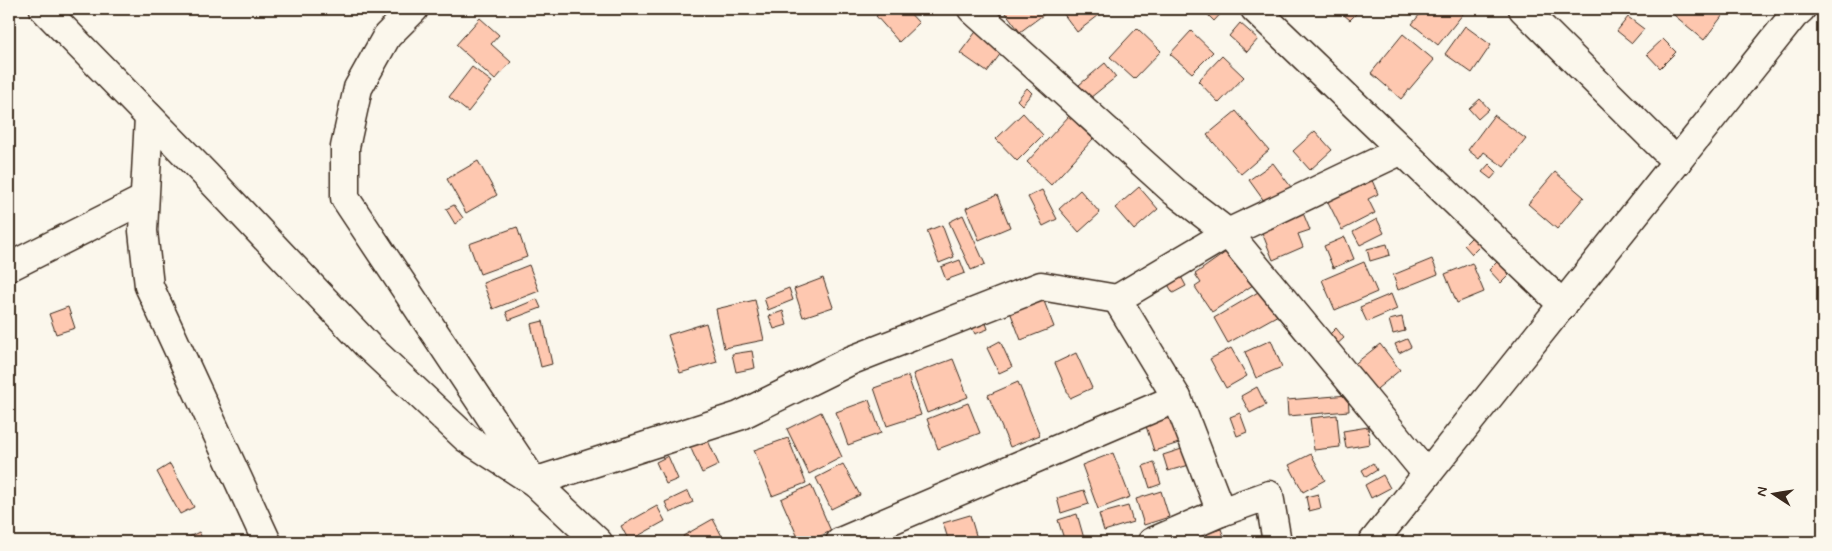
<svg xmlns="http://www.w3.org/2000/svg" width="1832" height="551" font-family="Mynerve,sans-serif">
	<rect width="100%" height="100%" fill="#fbf7ec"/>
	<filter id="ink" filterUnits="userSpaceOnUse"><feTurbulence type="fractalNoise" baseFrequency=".02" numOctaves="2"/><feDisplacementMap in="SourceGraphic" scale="10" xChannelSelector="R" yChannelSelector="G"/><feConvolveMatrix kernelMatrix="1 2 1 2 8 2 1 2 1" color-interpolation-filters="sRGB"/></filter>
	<g filter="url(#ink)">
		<!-- building -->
		<g fill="#fec8b0" stroke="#3b2a1e">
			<polygon points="885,9 906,9 919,23 899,42 876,16"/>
			<polygon points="1003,9 1045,9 1047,12 1020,32"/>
			<polygon points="1060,9 1107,9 1077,32"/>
			<polygon points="1202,9 1225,9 1214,21"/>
			<polygon points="1337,9 1361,9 1350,20"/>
			<polygon points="1424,9 1467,9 1438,45 1412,24"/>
			<polygon points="1679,9 1715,9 1723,15 1704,40 1674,15"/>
			<polygon points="1628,17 1644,29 1632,43 1617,31"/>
			<polygon points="480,18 499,35 491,44 511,62 495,80 456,45"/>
			<polygon points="1240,23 1258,39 1247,52 1229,36"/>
			<polygon points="1465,26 1491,45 1472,73 1445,54"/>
			<polygon points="1137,28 1161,51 1134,79 1110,57"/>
			<polygon points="978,29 1004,49 987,72 960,53"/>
			<polygon points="1191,31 1213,52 1192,73 1170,54"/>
			<polygon points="1403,34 1434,60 1401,99 1371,73"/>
			<polygon points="1663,39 1676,52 1660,68 1647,54"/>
			<polygon points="1222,56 1244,77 1219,103 1198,81"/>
			<polygon points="1105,63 1116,77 1090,98 1079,85"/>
			<polygon points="472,67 492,82 468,112 449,97"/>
			<polygon points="1027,88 1032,93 1022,105 1017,100"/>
			<polygon points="1480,99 1489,109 1478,119 1469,109"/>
			<polygon points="1236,111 1269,150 1241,174 1207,135"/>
			<polygon points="1023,113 1043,135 1017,161 996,139"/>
			<polygon points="1494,115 1526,139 1504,167 1484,152 1479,159 1468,150"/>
			<polygon points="1069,116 1093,139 1051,185 1027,162"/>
			<polygon points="1315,131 1332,150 1310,170 1293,151"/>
			<polygon points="478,161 497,195 466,213 447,179"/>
			<polygon points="1273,163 1291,187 1267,205 1249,180"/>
			<polygon points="1489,164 1497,172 1491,179 1482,172"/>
			<polygon points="1555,172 1584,197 1557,229 1528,204"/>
			<polygon points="1371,178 1378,194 1368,199 1375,213 1342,230 1327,200"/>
			<polygon points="1139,187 1158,209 1134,230 1115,208"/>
			<polygon points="1042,190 1057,219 1043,226 1028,197"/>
			<polygon points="1080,190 1100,213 1079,232 1059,209"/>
			<polygon points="997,195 1010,227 979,240 966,208"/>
			<polygon points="454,205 463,218 455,224 446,209"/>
			<polygon points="1303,213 1310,230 1298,234 1303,247 1273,260 1261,230"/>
			<polygon points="963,215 985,264 971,270 949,222"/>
			<polygon points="1377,219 1384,233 1360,245 1353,232"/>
			<polygon points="942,225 954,257 939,263 927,231"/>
			<polygon points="517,227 527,257 480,274 469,244"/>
			<polygon points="1475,234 1483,243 1472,254 1464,245"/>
			<polygon points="1345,237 1354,259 1333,268 1324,246"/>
			<polygon points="1387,244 1390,255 1370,261 1367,249"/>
			<polygon points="1229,250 1253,285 1212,312 1195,287 1201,283 1195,274"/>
			<polygon points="1432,259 1438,274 1398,290 1393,275"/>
			<polygon points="960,260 965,273 946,280 941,267"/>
			<polygon points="1498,261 1510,274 1501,283 1489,270"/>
			<polygon points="1364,262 1377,292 1335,310 1322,280"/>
			<polygon points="1472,263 1484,292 1457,303 1445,274"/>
			<polygon points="529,265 539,291 493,309 483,283"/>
			<polygon points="1177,269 1186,286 1173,293 1163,276"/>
			<polygon points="823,278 833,307 803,317 794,289"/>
			<polygon points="789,288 793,300 768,310 764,298"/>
			<polygon points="1265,288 1280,314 1228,343 1214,318"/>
			<polygon points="1391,294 1397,309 1367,322 1360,307"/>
			<polygon points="1042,296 1054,327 1021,340 1009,309"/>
			<polygon points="537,299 541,308 509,320 506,312"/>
			<polygon points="755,300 764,340 724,348 716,309"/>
			<polygon points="68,307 75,328 56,334 49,314"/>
			<polygon points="783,311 787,325 774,329 769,316"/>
			<polygon points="984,317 988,329 975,334 970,323"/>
			<polygon points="1402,317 1405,331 1393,334 1389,320"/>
			<polygon points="543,321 552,364 541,367 531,324"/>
			<polygon points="706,323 717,362 680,373 668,335"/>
			<polygon points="1336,328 1344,338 1335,346 1327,337"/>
			<polygon points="1407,339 1411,347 1399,353 1395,344"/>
			<polygon points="1271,340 1282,367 1256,378 1245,352"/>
			<polygon points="1000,341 1012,367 999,373 987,348"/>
			<polygon points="1380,344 1400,370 1372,393 1352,366"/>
			<polygon points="1231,348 1247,376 1226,388 1210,359"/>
			<polygon points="752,351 755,368 736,372 732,354"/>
			<polygon points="1076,353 1092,388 1070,398 1055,363"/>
			<polygon points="953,359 968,397 927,413 913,374"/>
			<polygon points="908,376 921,415 887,426 874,388"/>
			<polygon points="1018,382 1040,435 1010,447 988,395"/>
			<polygon points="1257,387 1266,405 1250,413 1241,396"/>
			<polygon points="1348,395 1349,411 1288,416 1287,400"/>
			<polygon points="869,400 881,433 848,445 836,412"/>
			<polygon points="968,403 980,433 938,449 927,419"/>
			<polygon points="821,412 842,457 809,474 787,429"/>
			<polygon points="1240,413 1247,432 1237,436 1230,417"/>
			<polygon points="1176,414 1185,441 1154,451 1145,423"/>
			<polygon points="1337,415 1340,447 1314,450 1310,418"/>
			<polygon points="1368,427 1370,444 1346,448 1343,431"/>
			<polygon points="705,434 719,465 702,473 688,442"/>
			<polygon points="788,438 806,483 772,496 754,450"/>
			<polygon points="1188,447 1193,464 1168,471 1163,455"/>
			<polygon points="1113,453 1130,497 1098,509 1082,465"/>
			<polygon points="1311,454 1325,480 1303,492 1289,465"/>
			<polygon points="668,456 678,479 666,484 656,462"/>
			<polygon points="1154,462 1161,484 1150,488 1143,466"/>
			<polygon points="1373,463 1377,470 1366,477 1362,470"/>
			<polygon points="170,464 194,507 180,514 157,472"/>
			<polygon points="843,464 860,495 831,509 816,478"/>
			<polygon points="1383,475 1390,488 1371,498 1365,485"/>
			<polygon points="811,485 831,531 807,542 800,542 781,499"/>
			<polygon points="1084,490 1089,504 1061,513 1057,498"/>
			<polygon points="688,491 693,502 670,513 665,502"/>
			<polygon points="1161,491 1169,517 1144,525 1136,499"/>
			<polygon points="1318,494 1321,508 1309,511 1306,497"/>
			<polygon points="657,506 665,521 629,541 621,526"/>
			<polygon points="1128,506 1133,522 1104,531 1099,514"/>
			<polygon points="1077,514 1085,542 1065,542 1058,520"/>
			<polygon points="970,515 978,542 949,542 943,523"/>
			<polygon points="713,519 725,542 686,542 683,536"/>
			<polygon points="1221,529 1224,537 1209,542 1207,533"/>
			<polygon points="199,532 204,542 184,542 183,540"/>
		</g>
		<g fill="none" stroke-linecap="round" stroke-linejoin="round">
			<defs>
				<g id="minor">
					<polyline points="44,9 206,175 368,346 466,438 534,482 598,542"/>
					<polyline points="414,9 387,36 358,88 345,147 345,198 534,482 739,416 852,360 1041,286 1117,299"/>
					<polyline points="972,9 1175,192 1228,233 1427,474"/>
					<polyline points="1255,9 1563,305"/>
					<polyline points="1523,9 1677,162"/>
					<polyline points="149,117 143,231 149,286 267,542"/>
					<polyline points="9,267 144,199"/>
					<polyline points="1221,512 1177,398 1117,299 1228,233 1402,150"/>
					<polyline points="840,542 1177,398"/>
					<polyline points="1152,542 1221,512 1269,495 1277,542"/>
					<polyline points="1373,542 1794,15 1801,9"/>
				</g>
			</defs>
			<!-- minor casing -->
			<use href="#minor" stroke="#3b2a1e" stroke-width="31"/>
			<!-- minor -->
			<use href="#minor" stroke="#fbf7ec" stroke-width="28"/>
		</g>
	</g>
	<!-- margin -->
	<rect width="1832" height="551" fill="none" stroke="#fbf7ec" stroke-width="30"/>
	<rect x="15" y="15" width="1802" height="521" fill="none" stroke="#3b2a1e" stroke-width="2" filter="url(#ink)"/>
	<!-- north arrow -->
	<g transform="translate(1774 494) rotate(282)" stroke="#fbf7ec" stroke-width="4" paint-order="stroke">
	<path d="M0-4L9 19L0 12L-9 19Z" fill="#3b2a1e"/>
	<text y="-8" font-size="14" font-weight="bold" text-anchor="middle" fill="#3b2a1e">N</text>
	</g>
</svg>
